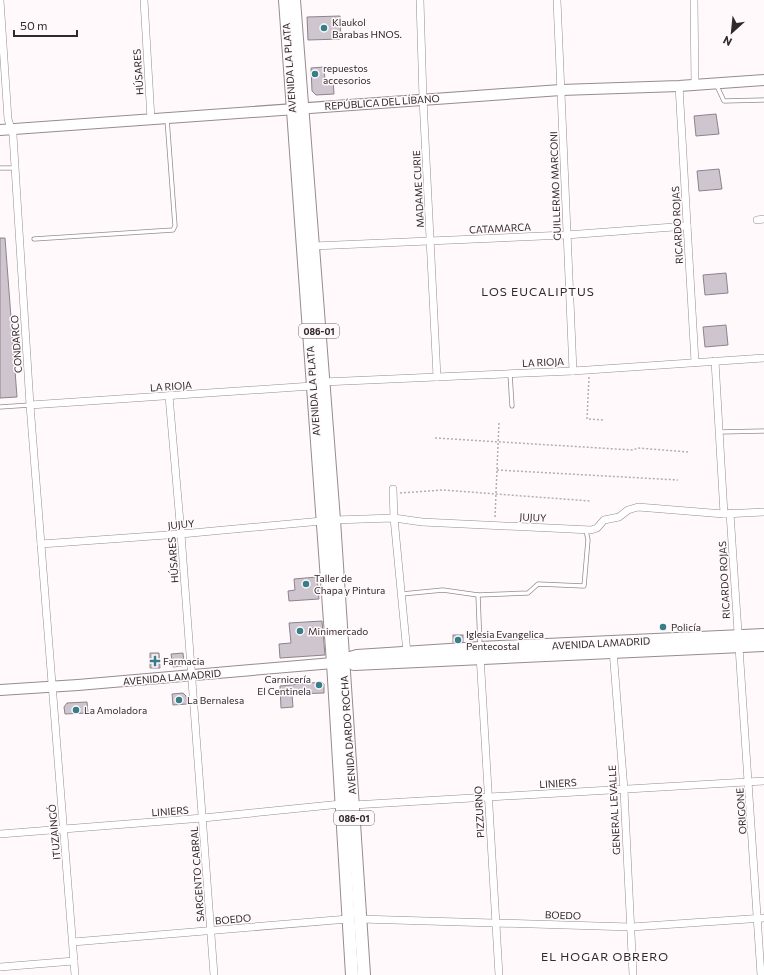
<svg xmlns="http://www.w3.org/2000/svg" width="764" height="975" font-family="Commissioner,sans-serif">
	<rect width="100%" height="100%" fill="#fff9fb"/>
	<!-- building -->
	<g fill="#cec5ce" stroke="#8c848c">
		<polygon points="340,16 341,39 308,40 307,17"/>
		<polygon points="324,67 325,80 333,80 334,94 316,95 312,91 311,68"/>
		<polygon points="716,114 719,134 696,136 694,116"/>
		<polygon points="719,169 722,189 699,191 697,171"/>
		<polygon points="0,238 5,238 17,397 0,398"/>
		<polygon points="726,273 728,293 705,295 703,275"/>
		<polygon points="726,325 728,345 705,347 703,327"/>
		<polygon points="317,577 319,599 289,601 288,591 295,590 294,579"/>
		<polygon points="322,621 325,655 280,658 279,644 291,643 289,623"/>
		<rect x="453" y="635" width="10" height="7"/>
		<polygon points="150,653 159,653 160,668 150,668"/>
		<polygon points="183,653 184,663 182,666 173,667 171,654"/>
		<polygon points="322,682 324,684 324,693 292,694 293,707 281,708 280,686"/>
		<polygon points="183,693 186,696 187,704 173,705 172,694"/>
		<polygon points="87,702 88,713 65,714 64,707 67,703"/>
	</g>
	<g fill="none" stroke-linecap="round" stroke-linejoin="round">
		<defs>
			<g id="lane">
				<polyline points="716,84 724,101 764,100"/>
				<polyline points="0,168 15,168"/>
				<polyline points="34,239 173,230 175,226 167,119"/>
				<polyline points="510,374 512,406"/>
				<polyline points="0,407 30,405"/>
				<polyline points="719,432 764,431"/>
				<polyline points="402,594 443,590 478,595 528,593 538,584 584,586 588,540 586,530"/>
				<polyline points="478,595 480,646"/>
			</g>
			<g id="street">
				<polyline points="0,0 8,119 13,135 30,405 75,975"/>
				<polyline points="144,0 151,119"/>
				<polyline points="420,0 423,99 437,377"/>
				<polyline points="557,0 573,371"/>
				<polyline points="694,0 695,85"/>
				<polyline points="679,86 695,362"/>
				<polyline points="757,220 764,219"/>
				<polyline points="313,246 566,235 687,226"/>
				<polyline points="715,361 724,514"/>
				<polyline points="323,382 573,371 764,358"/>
				<polyline points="169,396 181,534 214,975"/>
				<polyline points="30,405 312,386"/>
				<polyline points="393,489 394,518 407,653"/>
				<polyline points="730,513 761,975"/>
				<polyline points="334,520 394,518 422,522 591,530 597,528 604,520 619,517 628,510 638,507 724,514 764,512"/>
				<polyline points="41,544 181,534 322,521"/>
				<polyline points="613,650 624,790 633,975"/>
				<polyline points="480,655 499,975"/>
				<polyline points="353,805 764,781"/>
				<polyline points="0,834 203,818 341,804"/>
				<polyline points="360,919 631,927 764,918"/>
				<polyline points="73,942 348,919"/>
				<polyline points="0,967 74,961"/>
			</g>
			<g id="secondary">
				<polyline points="0,130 561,90 679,86 764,80"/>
				<polyline points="0,690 78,685 333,663"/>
			</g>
			<g id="primary">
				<polyline points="285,0 333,663 352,975"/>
				<polyline points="294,0 334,520 364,975"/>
				<polyline points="337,662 357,656 480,648 764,635"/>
				<polyline points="354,664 764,645"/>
			</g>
		</defs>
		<!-- lane casing -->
		<use href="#lane" stroke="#978b8f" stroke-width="5"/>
		<!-- street casing -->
		<use href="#street" stroke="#978b8f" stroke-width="8"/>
		<!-- secondary casing -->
		<use href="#secondary" stroke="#978b8f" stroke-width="12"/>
		<!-- primary casing -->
		<use href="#primary" stroke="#978b8f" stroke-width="14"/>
		<!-- path -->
		<g stroke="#b4aeb0" stroke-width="1.5" stroke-dasharray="2 2" stroke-linecap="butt">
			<polyline points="589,377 587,419 604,420"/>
			<polyline points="435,438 633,450 638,448 688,452"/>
			<polyline points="497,470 678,480"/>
			<polyline points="400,493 443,490 590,501"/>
			<polyline points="495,517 499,422"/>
		</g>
		<!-- lane -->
		<use href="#lane" stroke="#fff" stroke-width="3.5"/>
		<!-- street -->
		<use href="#street" stroke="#fff" stroke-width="7"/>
		<!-- secondary -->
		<use href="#secondary" stroke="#fff" stroke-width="10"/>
		<!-- primary -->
		<use href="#primary" stroke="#fff" stroke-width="12"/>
	</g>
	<!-- markers -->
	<g fill="#377e88" stroke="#fff9fb" stroke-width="1.5">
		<circle cx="324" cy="28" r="4"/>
		<circle cx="315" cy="74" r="4"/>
		<circle cx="306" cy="584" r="4"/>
		<circle cx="663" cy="627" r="4"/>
		<circle cx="300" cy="631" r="4"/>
		<circle cx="458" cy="640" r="4"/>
		<path d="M153 655h4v4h4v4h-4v4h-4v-4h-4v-4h4z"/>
		<circle cx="319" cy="685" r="4"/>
		<circle cx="179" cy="700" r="4"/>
		<circle cx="76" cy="710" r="4"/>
	</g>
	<g text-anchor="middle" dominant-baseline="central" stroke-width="3" stroke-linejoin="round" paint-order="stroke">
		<!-- shield labels -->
		<g fill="#fff9fb" stroke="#6d686a" stroke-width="1">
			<rect x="299" y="324" width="40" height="14" rx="3"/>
			<rect x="334" y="811" width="40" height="14" rx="3"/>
		</g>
		<g font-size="9" font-weight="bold" fill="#2f2a2c">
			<text x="319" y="331">086-01</text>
			<text x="354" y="818">086-01</text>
		</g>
		<!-- poi labels -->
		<g font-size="10" fill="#2f2a2c" stroke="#fff9fb" text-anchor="start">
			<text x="332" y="22">Klaukol<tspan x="332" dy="12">Barabas HNOS.</tspan></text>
			<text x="323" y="68">repuestos<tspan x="323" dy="12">accesorios</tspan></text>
			<text x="314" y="578">Taller de<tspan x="314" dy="12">Chapa y Pintura</tspan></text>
			<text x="671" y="627">Policía</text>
			<text x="308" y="631">Minimercado</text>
			<text x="466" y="634">Iglesia Evangelica<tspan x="466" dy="12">Pentecostal</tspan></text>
			<text x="163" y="661">Farmacia</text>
			<text x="311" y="679" text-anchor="end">Carnicería<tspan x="311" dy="12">El Centinela</tspan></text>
			<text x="187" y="700">La Bernalesa</text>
			<text x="84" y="710">La Amoladora</text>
		</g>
		<!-- street labels -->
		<g font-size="10" fill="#2f2a2c" stroke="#fff9fb">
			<text transform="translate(289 68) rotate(-94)">AVENIDA LA PLATA</text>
			<text transform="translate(138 72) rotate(-94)">HÚSARES</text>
			<text transform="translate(382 102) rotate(-4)">REPÚBLICA DEL LÍBANO</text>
			<text transform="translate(555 186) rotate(-92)">GUILLERMO MARCONI</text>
			<text transform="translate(418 189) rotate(-93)">MADAME CURIE</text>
			<text transform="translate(677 225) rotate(-93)">RICARDO ROJAS</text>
			<text transform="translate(500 228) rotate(-3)">CATAMARCA</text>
			<text transform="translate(16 344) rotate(-94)">CONDARCO</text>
			<text transform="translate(543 362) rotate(-3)">LA RIOJA</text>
			<text transform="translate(171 386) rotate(-4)">LA RIOJA</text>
			<text transform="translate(313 391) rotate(-94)">AVENIDA LA PLATA</text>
			<text transform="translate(533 517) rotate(3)">JUJUY</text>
			<text transform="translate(181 524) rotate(-5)">JUJUY</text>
			<text transform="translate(173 560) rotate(-94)">HÚSARES</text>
			<text transform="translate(724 580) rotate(-93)">RICARDO ROJAS</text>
			<text transform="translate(601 643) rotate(-3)">AVENIDA LAMADRID</text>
			<text transform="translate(172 677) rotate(-5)">AVENIDA LAMADRID</text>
			<text transform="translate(348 735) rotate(-94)">AVENIDA DARDO ROCHA</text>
			<text transform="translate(558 783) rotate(-3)">LINIERS</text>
			<text transform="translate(614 810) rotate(-93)">GENERAL LEVALLE</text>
			<text transform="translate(170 811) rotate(-4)">LINIERS</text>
			<text transform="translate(741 811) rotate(-94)">ORIGONE</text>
			<text transform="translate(479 812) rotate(-93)">PIZZURNO</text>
			<text transform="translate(54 832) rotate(-95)">ITUZAINGÓ</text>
			<text transform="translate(197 874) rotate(-94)">SARGENTO CABRAL</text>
			<text transform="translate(563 915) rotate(2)">BOEDO</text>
			<text transform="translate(233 919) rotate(-5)">BOEDO</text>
		</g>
		<!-- quarter labels -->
		<g font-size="12" letter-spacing="1" fill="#2f2a2c" stroke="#fff9fb">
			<text x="538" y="291">LOS EUCALIPTUS</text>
			<text x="605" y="956">EL HOGAR OBRERO</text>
		</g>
	</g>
	<!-- north arrow -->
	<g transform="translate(732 32) rotate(207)" stroke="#fff9fb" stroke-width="3" paint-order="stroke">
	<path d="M0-3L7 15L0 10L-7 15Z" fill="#2f2a2c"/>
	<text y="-6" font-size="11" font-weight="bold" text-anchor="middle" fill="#2f2a2c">N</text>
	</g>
	<!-- scale -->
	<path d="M14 30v6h63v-6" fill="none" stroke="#2f2a2c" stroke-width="2"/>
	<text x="20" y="30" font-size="12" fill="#2f2a2c" stroke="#fff9fb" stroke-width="3" paint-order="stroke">50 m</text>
</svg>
